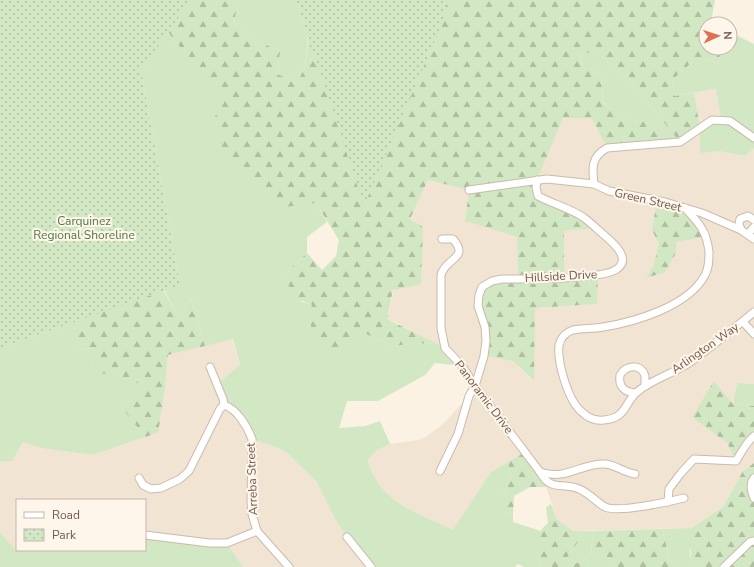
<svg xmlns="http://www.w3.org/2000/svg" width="754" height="567" font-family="'Nunito Sans',sans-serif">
	<defs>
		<pattern id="forest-firs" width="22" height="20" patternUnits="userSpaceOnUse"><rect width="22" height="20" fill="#d2e7c4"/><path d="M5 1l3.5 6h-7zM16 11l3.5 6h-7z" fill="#afbea1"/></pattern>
		<pattern id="park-dots" width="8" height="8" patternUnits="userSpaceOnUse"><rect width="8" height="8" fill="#d2e7c4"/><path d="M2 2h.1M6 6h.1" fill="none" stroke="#afbea1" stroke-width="1.8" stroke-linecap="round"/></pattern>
	</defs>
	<rect width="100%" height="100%" fill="#fbf2e4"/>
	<!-- residential -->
	<g fill="#f2e4d3" fill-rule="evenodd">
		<path d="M716,89L721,120L718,151L745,156L754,148V384L737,383L733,404L714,382L692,417L727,443L736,460L754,436V463L743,471L723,507L691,528L573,531L557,519L546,487L545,480L525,452L491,472L453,531L411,510L395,500L384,492L376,481L370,470L368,460L376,451L390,444L418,440L426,437L443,424L469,396L475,386L445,348L393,321L387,320L410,219L428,180L469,190L465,221L517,237L518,279L481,315L484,356L513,361L533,381L535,308L597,304L564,277V231L595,228L538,196L537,180L563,117L592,118L700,128L694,93ZM652,230L705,237L677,242L675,255L647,278L653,266L659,244Z"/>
		<polygon points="232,339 240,365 217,384 252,439 278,448 288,454 316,481 335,519 347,537 371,567 243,567 227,543 145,535 145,500 17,500 17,547 15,549 0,532 0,462 12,461 23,442 40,448 93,455 157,433 165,388 168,355"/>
	</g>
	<!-- grass -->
	<g fill="#d2e7c4">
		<polygon points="238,0 296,0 308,36 305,67 297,83 277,74 280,52 253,38 234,24"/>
		<path d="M168,32L225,103L316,203L327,222L307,237V253L285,274L302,302L312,305L364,333L392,346L410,344L436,343L445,348L462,366L435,363L425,375L378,401H347L339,428L365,426L380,421L390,444L376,451L368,460C377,501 420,514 453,530L491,472L508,462L511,478L503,494L508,500L505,513L513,515V522L541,531C541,542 543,557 540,567H524L518,564L515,567H371L347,537L335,519L316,481L288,454L278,448L252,439L249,430L224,405L217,384L240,365L233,339L205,346L191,298L180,319L164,290L180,285L141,70Z"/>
		<polygon points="730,32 754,44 754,148 745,156 718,151 700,153 700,128 721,120 716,89 674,96 672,80 697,58 718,63 722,48 730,48"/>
		<polygon points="578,52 597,53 630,80 680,142 666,143 650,123 618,117 603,101 601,75 584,68"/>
		<polygon points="80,320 76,350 93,348 115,373 143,385 123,409 145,437 93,455 40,448 23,442 12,461 0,462 0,348"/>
		<polygon points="737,383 754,384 754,406 733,404"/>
		<path d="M691,528C686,539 691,550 691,563L697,567H675L670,560L662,529Z"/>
		<polygon points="585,531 593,531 591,554 598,554 610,559 611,567 589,567 585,558 572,566 567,558"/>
		<polygon points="0,532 15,549 17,547 17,550 145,550 145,535 227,543 243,567 0,567"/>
	</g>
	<!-- forest -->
	<g fill="url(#forest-firs)">
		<path d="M188,0H238L234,24L253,38L280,52L277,74L297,83L305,67L313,0H715L711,22L715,24H706V48H722L718,63L697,58L672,80L674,96L694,93L700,128L680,142L630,80L597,53H578L584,68L601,75L603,102L619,117L650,123L666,143L607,148L592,118H563L537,180V193L574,212L596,228L564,231V277L598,274L597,304L535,308L534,381L513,361L484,356L479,295L492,281L518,279L517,237L465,221L469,190L428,180L410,219L423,227L421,284L393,290L387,319L436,343L410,344L392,346L364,333L341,353L324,346L313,337L309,316L312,305C295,299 289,291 285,274L307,253L322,270L336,256L339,240L316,203L284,207L224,152L212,121L224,103L168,32L172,13Z"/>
		<polygon points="657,200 685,208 705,237 677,242 675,255 665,272 646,278 653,266 659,244 652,230"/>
		<polygon points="154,276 180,318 191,298 205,346 168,355 165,388 158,433 145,437 123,409 142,385 115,373 97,374 93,348 76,350 80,305"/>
		<polygon points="714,381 733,404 754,406 754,436 736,461 727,443 692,417"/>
		<polygon points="525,452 545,480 546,487 530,487 514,496 513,515 505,513 503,506 508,500 503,494 511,478 508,462"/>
		<polygon points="754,463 754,567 697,567 691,563 691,552 687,536 691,528 723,507 743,471"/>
		<path d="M551,504L557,519L573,531H585L567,558L572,566L585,558L589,567H540C543,556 538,539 541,531C542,528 546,525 548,523L546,507Z"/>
		<polygon points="662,529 670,560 675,567 611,567 610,559 598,554 591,555 593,531"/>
	</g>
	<!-- park -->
	<g fill="url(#park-dots)">
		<polygon points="0,0 191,0 141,70 180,285 0,348"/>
		<polygon points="296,0 449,0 438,33 364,206"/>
	</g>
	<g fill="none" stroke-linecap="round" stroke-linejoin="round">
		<defs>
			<g id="minor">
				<path d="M594,184C592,168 591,157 607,148L680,142L712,120L730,121L754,138"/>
				<polyline points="469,190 547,179 594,184 609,191 665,202 702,213 741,230 754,239"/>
				<path d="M685,208C690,214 698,221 702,229C706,235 708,244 709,252C709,260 709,268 705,275C689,306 635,322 603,327C593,329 583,328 573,330C566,332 561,338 559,345C557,362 568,401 582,412C588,418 596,421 604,420C627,418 624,403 637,392C651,380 669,375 684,366C693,361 701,354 709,348C724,336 739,325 754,312"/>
				<polyline points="741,230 739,224 740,219 748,216 754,220"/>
				<polyline points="748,234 754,227"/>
				<path d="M442,239H453C470,259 446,257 441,275V328L445,348L462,366L475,386L540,472C567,481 580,463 605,464C616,465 623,472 635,474"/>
				<polyline points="743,322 754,334"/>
				<polyline points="210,367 223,399 224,405"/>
				<path d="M635,393C625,392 618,387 620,375C626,365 641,363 645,376C645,379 645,383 645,386"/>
				<path d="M440,471L458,434L469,396L475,386L484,356L486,341L485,327L478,306L479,295L482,287L492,281L502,279C523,279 603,280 617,269C632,258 612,242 604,235C597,229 590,222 583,217C569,208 553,204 538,196L536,187L537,180"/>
				<path d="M540,472C551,492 562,482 579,489C589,493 596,502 605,507C618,513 668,502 684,498"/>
				<path d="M139,478L143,485L151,489L161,488L180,479L189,471L220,409L224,405C237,409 247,426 252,439L251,502L252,514L257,531L289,567"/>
				<path d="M754,478C749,484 751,491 754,498"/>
				<path d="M668,502L669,489L681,473L694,459L736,461C742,452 746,442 754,436"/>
				<polyline points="145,535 209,543 227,543 257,531"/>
				<polyline points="347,537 371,567"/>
				<polyline points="724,567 750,542 754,541"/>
			</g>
		</defs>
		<!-- minor casing -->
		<use href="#minor" stroke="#cbbaab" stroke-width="9"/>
		<!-- minor -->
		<use href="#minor" stroke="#fff" stroke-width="7"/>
	</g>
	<g text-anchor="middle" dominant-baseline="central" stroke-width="4" stroke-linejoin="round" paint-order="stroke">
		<!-- street labels -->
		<g font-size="12" fill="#71594b" stroke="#fef6ea">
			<text transform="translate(648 200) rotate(13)">Green Street</text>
			<text transform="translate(561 276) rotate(-3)">Hillside Drive</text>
			<text transform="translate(705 348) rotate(-35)">Arlington Way</text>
			<text transform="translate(484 397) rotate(53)">Panoramic Drive</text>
			<text transform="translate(252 479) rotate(-92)">Arreba Street</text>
		</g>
		<!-- park labels -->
		<g font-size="12" fill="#537744" stroke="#fef6ea">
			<text x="84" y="221">Carquinez<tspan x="84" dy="14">Regional Shoreline</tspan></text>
		</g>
	</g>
	<!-- legend -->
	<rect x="16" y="499" width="130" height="52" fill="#fef6ea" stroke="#c6b7aa"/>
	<rect x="24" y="512" width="20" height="6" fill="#ffffff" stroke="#c6b7aa"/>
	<text x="52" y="519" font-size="12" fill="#71594b">Road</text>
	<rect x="24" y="529" width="20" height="12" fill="url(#park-dots)" stroke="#c6b7aa"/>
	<text x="52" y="539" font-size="12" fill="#71594b">Park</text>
	<!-- north arrow -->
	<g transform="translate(718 36) rotate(87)"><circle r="19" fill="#fef6ea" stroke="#c6b7aa"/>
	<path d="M0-3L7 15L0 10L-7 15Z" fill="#dd7151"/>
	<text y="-6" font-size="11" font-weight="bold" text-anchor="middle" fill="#71594b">N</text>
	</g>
</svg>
